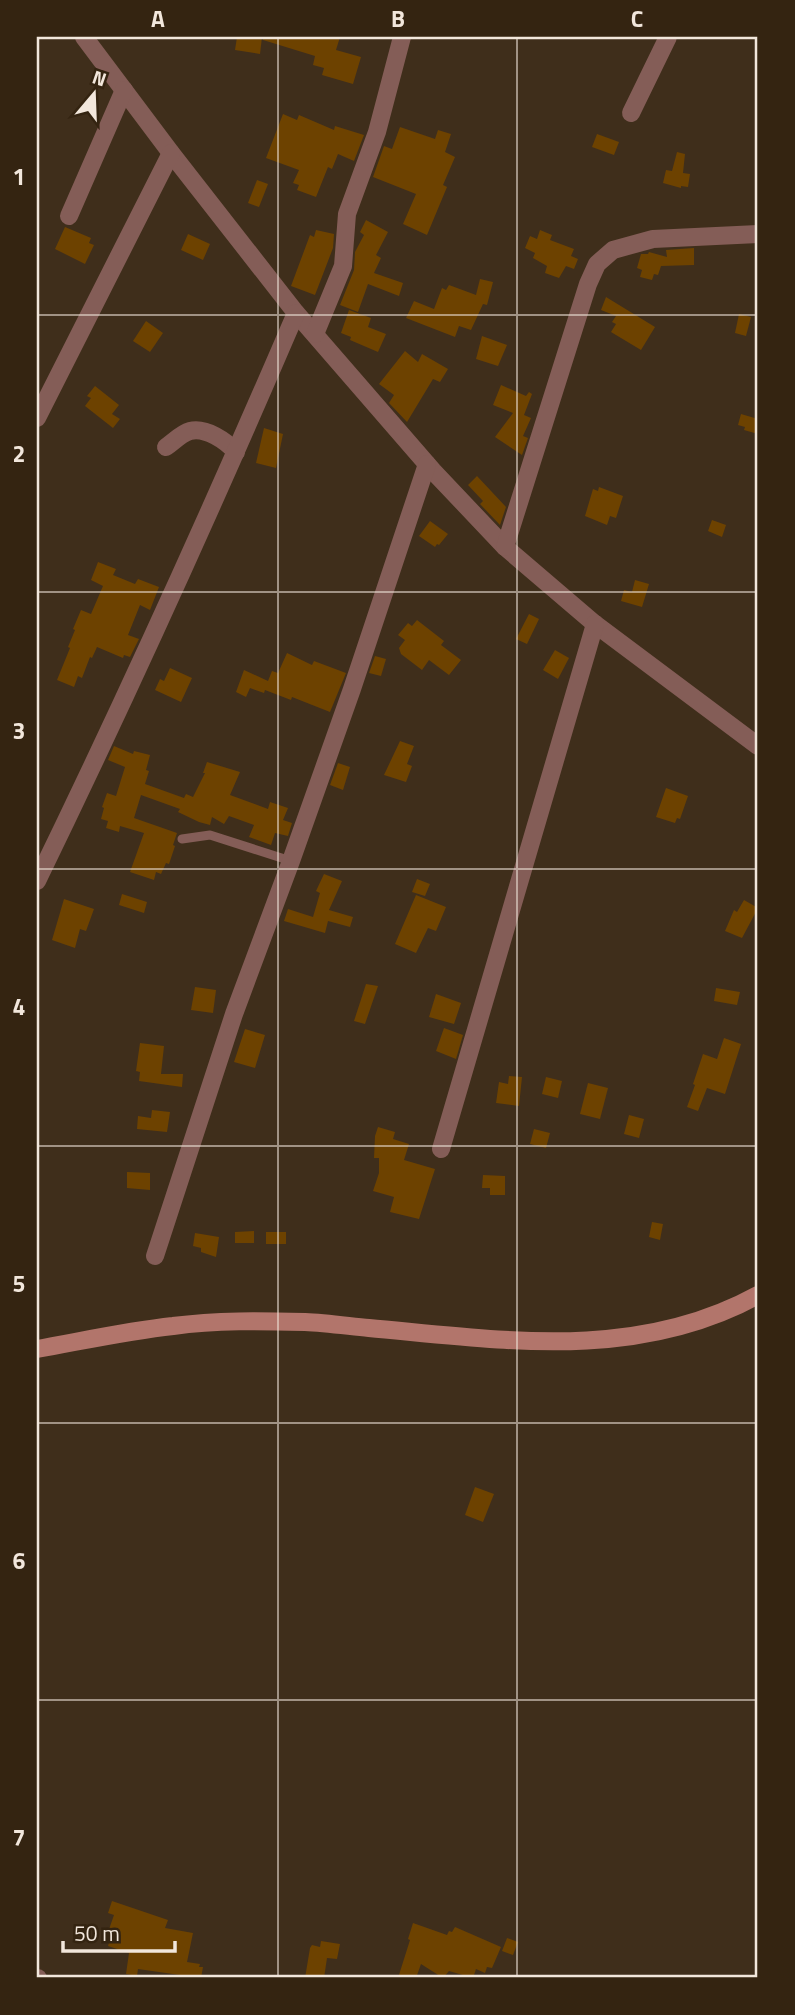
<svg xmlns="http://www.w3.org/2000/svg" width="795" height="2015" font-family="'Titillium Web',sans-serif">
	<rect width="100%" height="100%" fill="#3f2e1b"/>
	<!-- building -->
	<g fill="#6d4200">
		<polygon points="237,37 262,37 260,54 235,50"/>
		<polygon points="263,37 340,37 336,50 361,57 353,84 322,75 324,68 313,65 315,56 263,40"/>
		<polygon points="283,114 297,120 299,115 334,130 335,126 364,135 354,161 338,154 332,169 328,167 316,197 297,190 299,185 293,183 299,170 266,158"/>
		<polygon points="400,127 435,139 438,130 451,134 445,152 455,157 443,185 447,187 427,235 403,224 416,194 373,177 384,146 392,149"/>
		<polygon points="597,134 619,142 614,155 592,147"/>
		<polygon points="677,152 685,154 683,173 690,174 688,187 681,186 681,188 663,183 666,170 672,171"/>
		<polygon points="257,180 268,184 259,207 248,203"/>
		<polygon points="366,220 388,232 376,255 381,258 374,273 403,283 399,296 368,284 358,312 340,305 354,270 355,252 364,235 360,232"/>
		<polygon points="65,227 91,238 89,243 94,245 85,264 55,249"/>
		<polygon points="316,230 334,234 333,248 315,295 291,286 310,235 314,237"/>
		<polygon points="540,230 552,235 550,240 574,249 571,256 578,259 574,269 566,266 559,278 545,273 547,266 533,258 535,253 525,248 530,236 537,239"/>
		<polygon points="188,234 210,244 203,260 181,250"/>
		<polygon points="694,248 694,265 661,266 658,275 654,274 652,280 640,277 642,270 637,268 641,254 648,254 649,252 667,257 666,250"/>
		<polygon points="480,279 493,282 487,305 483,304 471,330 459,326 455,337 406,318 414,301 434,309 442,288 446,290 449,285 476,295"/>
		<polygon points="606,297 655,327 641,350 611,332 616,324 612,322 616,316 601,310"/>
		<polygon points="349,310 371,318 368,327 386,334 378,352 350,340 351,337 341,333"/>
		<polygon points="739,314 751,317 746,336 735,333"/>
		<polygon points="146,321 163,333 150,352 133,341"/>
		<polygon points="482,336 507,345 498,366 476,359"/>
		<polygon points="405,351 418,362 422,354 448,369 440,382 433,379 407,422 389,403 394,395 379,384"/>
		<polygon points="501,385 526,396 529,392 532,394 524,415 531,418 523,436 528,438 522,455 495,437 513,413 493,405"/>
		<polygon points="95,386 119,405 112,414 120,419 113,428 85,406 91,398 87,396"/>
		<polygon points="741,414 758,419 758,434 744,430 745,427 738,425"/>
		<polygon points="264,428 283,434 276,468 256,463"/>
		<polygon points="477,476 506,507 500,525 480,504 483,501 468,485"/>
		<polygon points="599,487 623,496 616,518 610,516 607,525 585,516 593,489 598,491"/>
		<polygon points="712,520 726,525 722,537 708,531"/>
		<polygon points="430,521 448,534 439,545 437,544 435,547 419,536"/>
		<polygon points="98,562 116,569 113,575 135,584 138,579 159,587 150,610 140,605 128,635 139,639 130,657 124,655 123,658 97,647 92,658 90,657 82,678 78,676 74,687 57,680 70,648 68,647 75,630 73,629 81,610 91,614 103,586 91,580"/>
		<polygon points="635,580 649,584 642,607 621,601 624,590 632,592"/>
		<polygon points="529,614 539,619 527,644 516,639"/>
		<polygon points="417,620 444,641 441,645 461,660 449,675 429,660 422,670 401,654 399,648 405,640 398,635 408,623 412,626"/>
		<polygon points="555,650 569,658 558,679 543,670"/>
		<polygon points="287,653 312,665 314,661 346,673 330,712 292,697 291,700 265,690 264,693 250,688 246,697 236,692 244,670 268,681 272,671 278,673"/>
		<polygon points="375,656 386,659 381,676 369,673"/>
		<polygon points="170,668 192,678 181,702 155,690 160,679 164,681"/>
		<polygon points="400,741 414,746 407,764 412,766 406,782 384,775"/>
		<polygon points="114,746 133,754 134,751 150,755 146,770 149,771 145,784 184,798 186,794 193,797 205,773 203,773 207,762 240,772 230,795 268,809 270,802 288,808 283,820 292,823 288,836 275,833 271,845 249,837 254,825 229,816 224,824 212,817 210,825 199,822 178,812 180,809 141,795 134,818 177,833 173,845 175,846 169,864 166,863 161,874 156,872 154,880 130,872 144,833 120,826 119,832 106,828 108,821 101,819 104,808 102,807 107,793 116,796 125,767 108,760"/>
		<polygon points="338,763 350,767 343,790 330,785"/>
		<polygon points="666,788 688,796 680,819 677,818 675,823 656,817"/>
		<polygon points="324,874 342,881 329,910 353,917 350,927 328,921 325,933 284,921 288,909 313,917 320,893 316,891"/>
		<polygon points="417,879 430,884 425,896 412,892"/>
		<polygon points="122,894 147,902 144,913 119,905"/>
		<polygon points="416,895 446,907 436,931 428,928 416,953 395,944"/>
		<polygon points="64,899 94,909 86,931 80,929 75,948 52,940"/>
		<polygon points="744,900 758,908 742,938 725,931 734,910 737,912"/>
		<polygon points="366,984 378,986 365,1024 354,1021"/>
		<polygon points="195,987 216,990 213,1013 191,1010"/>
		<polygon points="716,988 740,992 737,1005 714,1001"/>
		<polygon points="436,994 461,1003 454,1024 429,1017"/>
		<polygon points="444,1028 463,1035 456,1059 436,1051"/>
		<polygon points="245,1029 265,1035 255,1068 234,1062"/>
		<polygon points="724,1038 741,1044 725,1094 707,1088 698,1111 687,1107 695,1085 693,1084 703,1054 717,1059"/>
		<polygon points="140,1043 164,1046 161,1074 183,1074 182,1087 139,1081 140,1072 136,1071"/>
		<polygon points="509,1076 522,1077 519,1106 496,1103 499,1082 508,1084"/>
		<polygon points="546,1077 562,1081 558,1098 542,1094"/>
		<polygon points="588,1083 608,1088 600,1119 580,1114"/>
		<polygon points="152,1110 170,1112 167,1132 137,1129 138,1116 151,1118"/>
		<polygon points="629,1115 644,1119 639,1138 624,1134"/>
		<polygon points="378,1127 395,1132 393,1139 409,1144 404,1160 435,1169 419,1219 390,1212 394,1197 373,1191 379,1173 379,1158 374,1158 375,1136"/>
		<polygon points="534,1129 550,1133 546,1148 530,1144"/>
		<polygon points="127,1172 150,1173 150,1190 127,1188"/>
		<polygon points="483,1175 505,1176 505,1195 490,1195 490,1188 482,1188"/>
		<polygon points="652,1222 663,1224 660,1240 649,1237"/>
		<polygon points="254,1231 254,1243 235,1243 235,1232"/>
		<rect x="266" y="1232" width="20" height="12"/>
		<polygon points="195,1233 219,1237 216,1257 201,1252 201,1248 193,1246"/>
		<polygon points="475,1487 494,1494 483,1522 465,1515"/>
		<polygon points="112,1901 168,1920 165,1928 193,1933 187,1962 200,1964 199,1967 203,1967 201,1978 138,1969 137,1976 126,1974 129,1953 108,1946 110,1939 106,1938 114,1915 108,1913"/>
		<polygon points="413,1923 447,1935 449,1931 452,1932 455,1927 501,1947 492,1968 487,1967 485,1973 476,1969 473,1978 449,1971 443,1978 421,1964 416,1978 398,1978 410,1940 408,1939"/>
		<polygon points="507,1938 518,1942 513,1955 502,1951"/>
		<polygon points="321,1941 340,1944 337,1959 327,1958 324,1978 305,1978 310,1948 312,1945 320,1947"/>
	</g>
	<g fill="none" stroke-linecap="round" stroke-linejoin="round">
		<!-- lane -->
		<polyline stroke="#845d57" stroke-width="9" points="182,839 210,835 291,861"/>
		<!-- street -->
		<g stroke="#845d57" stroke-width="18">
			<polyline points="84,37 171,153 296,313 433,471 505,547 595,624 758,746"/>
			<polyline points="631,113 668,37"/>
			<polyline points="69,216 124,90"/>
			<polyline points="315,334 343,266 347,214 377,132 402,37"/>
			<polyline points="37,418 171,153"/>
			<path d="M166,447C173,442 182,433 190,431C206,427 226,441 236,452"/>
			<polyline points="505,547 588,284 597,264 613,250 653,239 758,234"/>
			<path d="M37,881C128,694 214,504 296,313"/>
			<polyline points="441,1149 595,624"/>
			<polyline points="155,1256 234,1014 291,861 352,689 427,464"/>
			<polyline points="37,1978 38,1978"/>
		</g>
		<!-- secondary -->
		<path stroke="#b2756b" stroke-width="18" d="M37,1349C82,1341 127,1331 173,1326C217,1320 261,1321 305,1322C326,1323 348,1326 369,1328C501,1340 636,1362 758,1295"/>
	</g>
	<!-- grid -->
	<path fill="none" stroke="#f2e7dc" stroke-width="2" stroke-opacity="0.55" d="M278,37V1978M517,37V1978M37,315H758M37,592H758M37,869H758M37,1146H758M37,1423H758M37,1700H758"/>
	<!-- border -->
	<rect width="795" height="2015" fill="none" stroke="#342411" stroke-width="77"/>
	<!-- north arrow -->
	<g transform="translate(94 94) rotate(19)" stroke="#342411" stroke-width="5" paint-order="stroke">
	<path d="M0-5L12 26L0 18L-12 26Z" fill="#f2e7dc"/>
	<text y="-10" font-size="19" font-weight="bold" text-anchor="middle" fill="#f2e7dc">N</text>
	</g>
	<!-- scale -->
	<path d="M63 1941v10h112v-10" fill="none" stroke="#f2e7dc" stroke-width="3.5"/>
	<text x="74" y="1941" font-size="21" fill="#f2e7dc" stroke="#342411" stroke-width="5" paint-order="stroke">50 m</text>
	<rect x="38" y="38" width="718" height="1938" fill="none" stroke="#f2e7dc" stroke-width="2.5"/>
	<g font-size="23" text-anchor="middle" font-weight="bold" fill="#f2e7dc">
		<text x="158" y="27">A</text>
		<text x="398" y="27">B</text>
		<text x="637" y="27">C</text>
		<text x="19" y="185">1</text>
		<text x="19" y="462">2</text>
		<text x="19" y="739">3</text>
		<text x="19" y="1015">4</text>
		<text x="19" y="1292">5</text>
		<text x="19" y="1569">6</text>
		<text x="19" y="1846">7</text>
	</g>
</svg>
